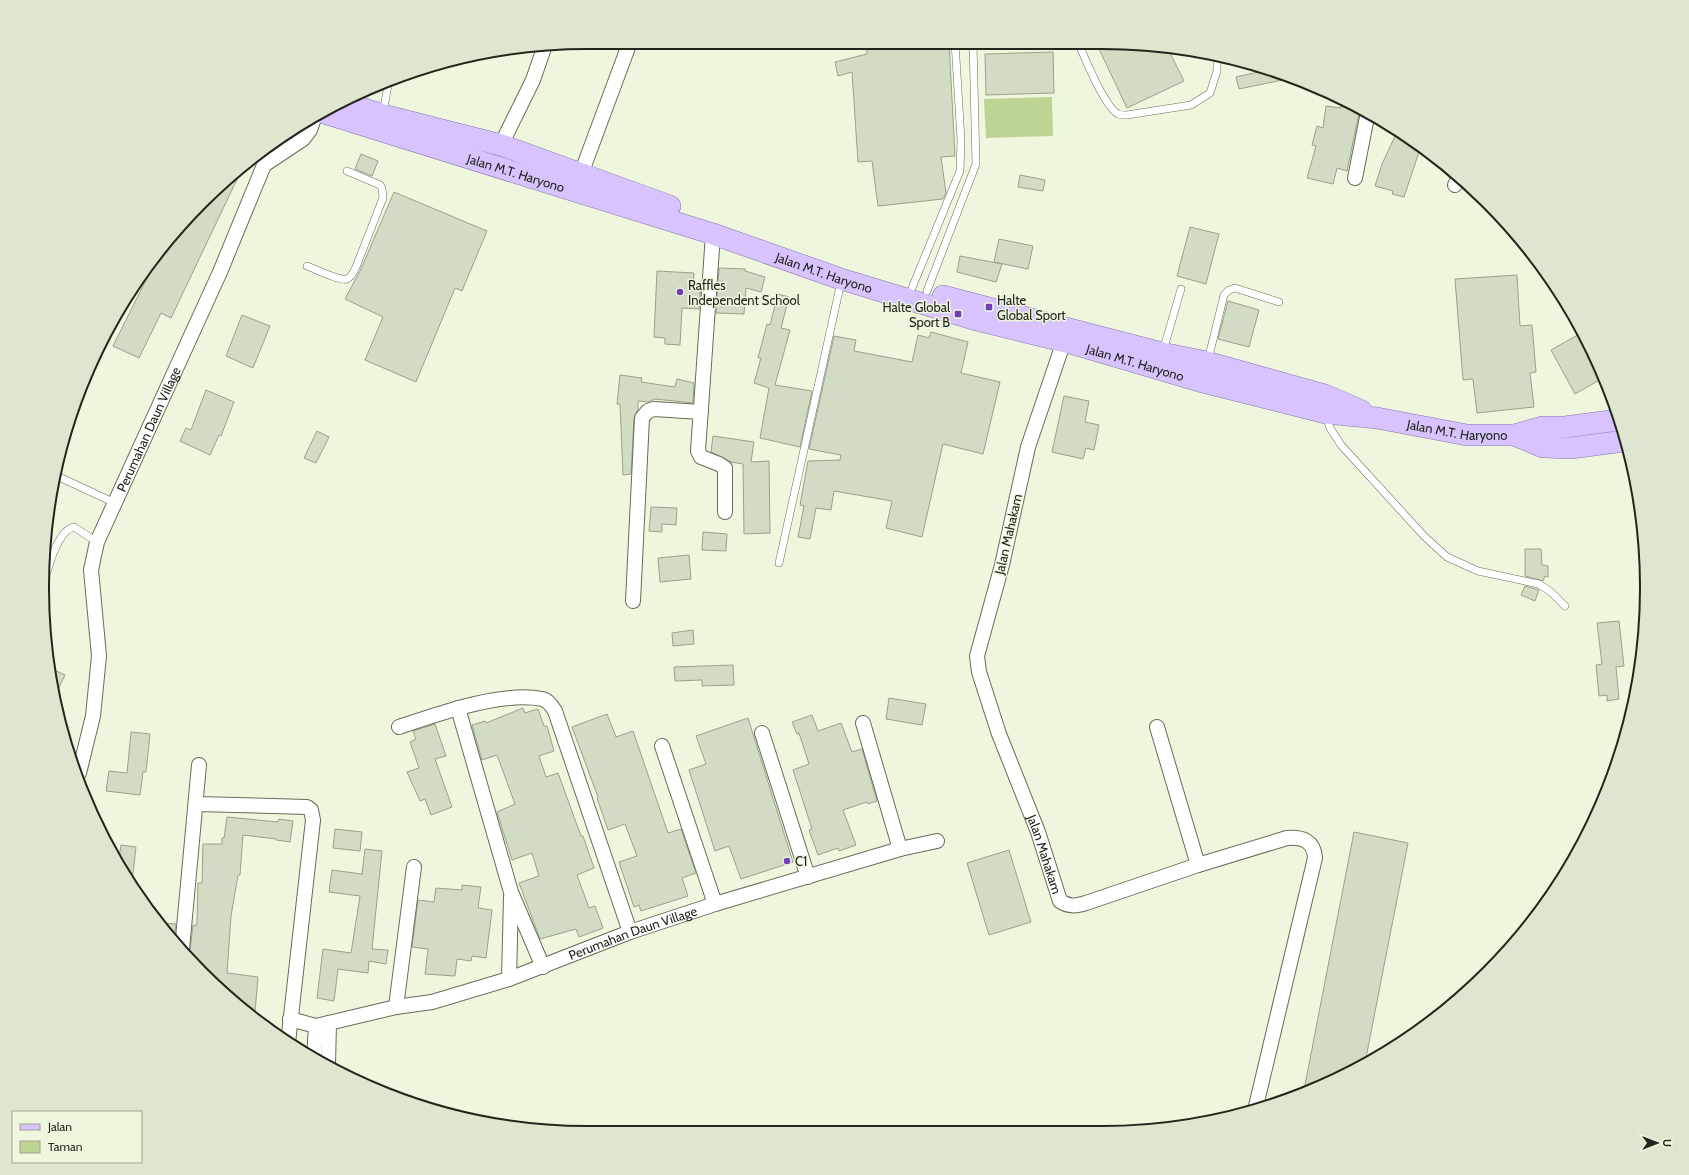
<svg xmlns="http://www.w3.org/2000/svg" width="1689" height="1175" font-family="Cabin,sans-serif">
	<rect width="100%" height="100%" fill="#eef7de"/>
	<!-- green -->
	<g fill="#bed493">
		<polygon points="1052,97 1053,136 986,138 984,99"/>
		<polygon points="291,131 286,141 277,145 272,145"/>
	</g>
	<!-- building -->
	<g fill="#d2dbc3" stroke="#99a18a">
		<polygon points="866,42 949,42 955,156 941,157 946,193 943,199 878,206 872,161 858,162 852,72 838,76 835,62 867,54"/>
		<polygon points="1112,43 1168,49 1184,81 1127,108 1099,49"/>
		<polygon points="1053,52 1054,93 986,95 985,54"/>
		<polygon points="1271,69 1292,78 1239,89 1236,77"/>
		<polygon points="1341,104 1360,109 1347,171 1337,168 1333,184 1307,178 1316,146 1312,145 1317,126 1323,128 1326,106 1341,108"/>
		<polygon points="1397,132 1414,146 1413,149 1419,152 1404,197 1392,194 1393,191 1375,186 1382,164"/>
		<polygon points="361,154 378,161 372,176 355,169"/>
		<polygon points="240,173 171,318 161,313 139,358 113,346 159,254 177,228"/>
		<polygon points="1020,175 1045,180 1043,191 1018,187"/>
		<polygon points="394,192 487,231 462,291 455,288 416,382 365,360 383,317 345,299 361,269"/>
		<polygon points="1190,227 1219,234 1206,284 1177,276"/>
		<polygon points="999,239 1033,246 1028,269 994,262"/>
		<polygon points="960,256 1002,264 996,282 957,272"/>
		<polygon points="719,268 745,269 745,271 765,277 761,292 746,288 744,314 716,313"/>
		<polygon points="657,271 694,273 693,284 701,284 699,309 682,308 680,345 665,344 665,338 654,337"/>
		<polygon points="1517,275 1520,326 1532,325 1536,372 1530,373 1534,407 1477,413 1473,379 1463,380 1455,279"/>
		<polygon points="778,294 789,297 781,328 790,330 775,385 812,391 800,447 760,438 769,388 754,383 761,358 758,358 767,324 770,325"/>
		<polygon points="1228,301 1259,310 1249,347 1218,339"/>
		<polygon points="242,315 270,326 253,368 226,356"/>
		<polygon points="931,332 968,342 961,373 1000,382 983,454 943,444 922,537 886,528 892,501 834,491 831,510 816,508 810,539 798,537 804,506 800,505 808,461 840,460 841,455 809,449 834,336 856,340 854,351 912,362 918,335 929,338"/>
		<polygon points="1581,333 1605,377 1575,394 1551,350"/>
		<polygon points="620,375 642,378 641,382 675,387 677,379 694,383 693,403 655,399 648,402 638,401 638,409 634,418 631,474 623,475 620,404 617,404"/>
		<polygon points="206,390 234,402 221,436 219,435 210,455 180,441 186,428 191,430"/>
		<polygon points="1064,396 1089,401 1085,422 1099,425 1094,450 1086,448 1083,459 1052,452"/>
		<polygon points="317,431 329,437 316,463 304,458"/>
		<polygon points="713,436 754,442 751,462 769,461 770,533 744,534 743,464 731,462 711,452"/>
		<polygon points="651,507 677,508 676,525 662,524 662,532 649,531"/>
		<polygon points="703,532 727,534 726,551 702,550"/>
		<polygon points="1525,549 1541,549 1542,565 1548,566 1548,577 1545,576 1543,581 1525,576"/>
		<polygon points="689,555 691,579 660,582 658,558"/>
		<polygon points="1525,586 1539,590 1535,601 1521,595"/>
		<polygon points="1619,621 1624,666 1616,667 1619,699 1607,701 1607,695 1599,696 1596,665 1602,664 1597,623"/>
		<polygon points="693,630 694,644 673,646 672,633"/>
		<polygon points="733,665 734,685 702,686 702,680 675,681 674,667"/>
		<polygon points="50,668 65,675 54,698 52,694"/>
		<polygon points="889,698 926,704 922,725 886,719"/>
		<polygon points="523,708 525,713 538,709 544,726 547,726 554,751 539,756 546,777 558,773 581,836 583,836 594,868 577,875 589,908 595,906 603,928 579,937 576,929 540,939 519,883 539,876 532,853 512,860 497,812 515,804 497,755 482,760 472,725 485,721 486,723"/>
		<polygon points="607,714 616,737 633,731 668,833 681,829 696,873 682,878 688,896 641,911 639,905 634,907 619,862 637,856 625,824 608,830 597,798 598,797 572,727"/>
		<polygon points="812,715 818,731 841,723 852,752 862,749 877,801 868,804 867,802 843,810 856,845 839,851 838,848 818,855 809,830 812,829 793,770 809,764 799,733 797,734 792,722"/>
		<polygon points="748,718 793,862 741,879 729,846 715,851 689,770 706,764 696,736"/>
		<polygon points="435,724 446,756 435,759 452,807 431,815 425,799 420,801 407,772 419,768 410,742 416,739 413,731"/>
		<polygon points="131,732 150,734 146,772 143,772 140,795 106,791 109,771 127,773"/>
		<polygon points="227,817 278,822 279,819 293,821 290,842 276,840 276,839 243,835 240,875 238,875 231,916 227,973 258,977 255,1012 247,1011 202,973 187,955 190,950 193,925 196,926 197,922 198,883 202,883 203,844 222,844 222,838 224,838"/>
		<polygon points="335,829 362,832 360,851 333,848"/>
		<polygon points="1354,832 1408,843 1365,1063 1343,1077 1304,1090"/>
		<polygon points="121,845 136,847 133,874 124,873 118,864"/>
		<polygon points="365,849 382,851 372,949 388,950 386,964 369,961 368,973 338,969 334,1001 317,998 323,949 351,953 360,896 329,892 332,870 362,874"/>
		<polygon points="1009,850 1031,922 989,935 967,863"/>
		<polygon points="462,885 481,887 478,908 492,910 486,958 472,956 471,961 457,959 455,976 425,974 428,949 412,947 418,900 434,902 436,888 462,890"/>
		<polygon points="161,923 176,924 174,940 168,932"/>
	</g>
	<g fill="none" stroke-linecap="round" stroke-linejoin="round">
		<defs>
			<g id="service">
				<path d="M1078,42C1084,57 1105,107 1118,114C1120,115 1125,115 1127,115L1191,105L1210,93L1217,71V55"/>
				<polyline points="383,113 389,80"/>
				<path d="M307,266C316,269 338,281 347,279C352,277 354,271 356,267L383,198L382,188L380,185L347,171"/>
				<polyline points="912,288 960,171 961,140 955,42"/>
				<polyline points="927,291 976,164 973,42"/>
				<polyline points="1163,351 1181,289"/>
				<polyline points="1208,360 1224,295 1229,290 1235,288 1279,302"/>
				<polyline points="1326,415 1330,428 1341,445 1424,536 1447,557 1478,571 1539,584 1551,592 1565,606"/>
				<polyline points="57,476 115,503"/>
				<polyline points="779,563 841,282"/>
				<path d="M42,589C47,573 56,531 74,527L97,542"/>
			</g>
			<g id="minor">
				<polyline points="501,145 533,80 544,48"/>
				<polyline points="581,174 630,42"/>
				<polyline points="1355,178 1368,112"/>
				<polyline points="1455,185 1458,179"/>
				<polyline points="713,234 698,451 701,457 719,464 725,468 725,512"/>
				<path id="s1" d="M1064,341L1028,447L1002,565L977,656L979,672L999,734L1038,832L1060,901C1069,907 1076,906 1086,903L1198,865L1287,838C1303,837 1314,841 1315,858L1256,1106"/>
				<polyline points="633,601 642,418 648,411 654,409 701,412"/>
				<polyline points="458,708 511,892 543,967"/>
				<polyline points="863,723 900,849"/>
				<path d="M399,727C438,714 501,691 542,699C548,700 552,706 555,711L630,932"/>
				<polyline points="1157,727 1198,865"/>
				<polyline points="762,733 808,877"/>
				<polyline points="662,746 715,904"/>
				<path id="s2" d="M79,773L93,716L99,656L91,570L97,542L220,272L264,165L303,139L310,130L314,118"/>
				<polyline points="196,804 307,807 311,810 313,820 288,1043"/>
				<polyline points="182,949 199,765"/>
				<polyline points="509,979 511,897"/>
				<polyline points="396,1007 414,867"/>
				<path id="s3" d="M290,1019L316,1026L396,1007L432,1002L509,979L630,932L715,904L900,849L937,841"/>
				<polyline points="314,1057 316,1026"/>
				<polyline points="328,1064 329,1023"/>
			</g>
			<g id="primary">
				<polyline points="343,102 383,115 501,145 670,206"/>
				<path id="s4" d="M324,113L713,234L841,279L973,319L1070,343L1199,381L1326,413L1377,418L1467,435H1514L1542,427H1565L1618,420"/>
				<polyline points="943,296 1162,353 1207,362 1325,395 1362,411"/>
				<polyline points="1514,435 1543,447 1571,448 1624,441"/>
			</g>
		</defs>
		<!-- service casing -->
		<use href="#service" stroke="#666d58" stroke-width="8"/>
		<!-- minor casing -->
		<use href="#minor" stroke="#666d58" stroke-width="16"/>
		<!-- primary casing -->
		<use href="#primary" stroke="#8773af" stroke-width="22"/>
		<!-- service -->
		<use href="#service" stroke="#fff" stroke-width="7"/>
		<!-- minor -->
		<use href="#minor" stroke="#fff" stroke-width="14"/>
		<!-- primary -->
		<use href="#primary" stroke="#d7c4fe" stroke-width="21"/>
	</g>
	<!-- markers -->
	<g fill="#6f3db4" stroke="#eef7de" stroke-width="1.5">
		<circle cx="680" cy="292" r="4"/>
		<rect x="985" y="303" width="8" height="8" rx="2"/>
		<rect x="954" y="310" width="8" height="8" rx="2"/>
		<circle cx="787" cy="861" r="4"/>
	</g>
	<g text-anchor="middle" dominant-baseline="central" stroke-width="3" stroke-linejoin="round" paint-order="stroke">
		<!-- street labels -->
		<g font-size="13" fill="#23261d" stroke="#eef7de">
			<text stroke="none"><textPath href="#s4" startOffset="201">Jalan M.T. Haryono</textPath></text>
			<text stroke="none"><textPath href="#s4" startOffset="525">Jalan M.T. Haryono</textPath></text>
			<text stroke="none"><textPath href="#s4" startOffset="849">Jalan M.T. Haryono</textPath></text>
			<text stroke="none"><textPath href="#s2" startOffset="358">Perumahan Daun Village</textPath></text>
			<text stroke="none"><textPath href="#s4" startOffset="1179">Jalan M.T. Haryono</textPath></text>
			<text transform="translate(1008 534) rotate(-77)">Jalan Mahakam</text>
			<text stroke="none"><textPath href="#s1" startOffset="537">Jalan Mahakam</textPath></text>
			<text stroke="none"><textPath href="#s3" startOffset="358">Perumahan Daun Village</textPath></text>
		</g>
		<!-- poi labels -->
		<g font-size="13" fill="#23261d" stroke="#eef7de" text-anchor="start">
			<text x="688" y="285">Raffles<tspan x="688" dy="15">Independent School</tspan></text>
			<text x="997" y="300">Halte<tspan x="997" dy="15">Global Sport</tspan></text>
			<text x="950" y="307" text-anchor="end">Halte Global<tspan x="950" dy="15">Sport B</tspan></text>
			<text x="795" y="861">C1</text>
		</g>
	</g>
	<!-- crop -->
	<path d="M0 0H1689V1175H0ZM587 49H1102A538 538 0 0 1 1640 587V588A538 538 0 0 1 1102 1126H587A538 538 0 0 1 49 588V587A538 538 0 0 1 587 49Z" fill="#dee6cf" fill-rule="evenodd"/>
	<path fill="none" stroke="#23261d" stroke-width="2" d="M587 49H1102A538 538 0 0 1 1640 587V588A538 538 0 0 1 1102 1126H587A538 538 0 0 1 49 588V587A538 538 0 0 1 587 49Z"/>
	<!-- legend -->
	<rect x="12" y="1111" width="130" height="52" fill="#eef7de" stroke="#9da391"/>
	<rect x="20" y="1124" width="20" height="6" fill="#d7c4fe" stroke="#9da391"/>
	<text x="48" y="1131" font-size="12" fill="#23261d">Jalan</text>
	<rect x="20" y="1141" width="20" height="12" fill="#bed493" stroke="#9da391"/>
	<text x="48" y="1151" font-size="12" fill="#23261d">Taman</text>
	<!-- north arrow -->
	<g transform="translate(1657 1143) rotate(90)" stroke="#eef7de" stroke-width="3" paint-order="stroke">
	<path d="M0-3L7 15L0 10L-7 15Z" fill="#23261d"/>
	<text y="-6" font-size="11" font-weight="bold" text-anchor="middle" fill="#23261d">U</text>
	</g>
</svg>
